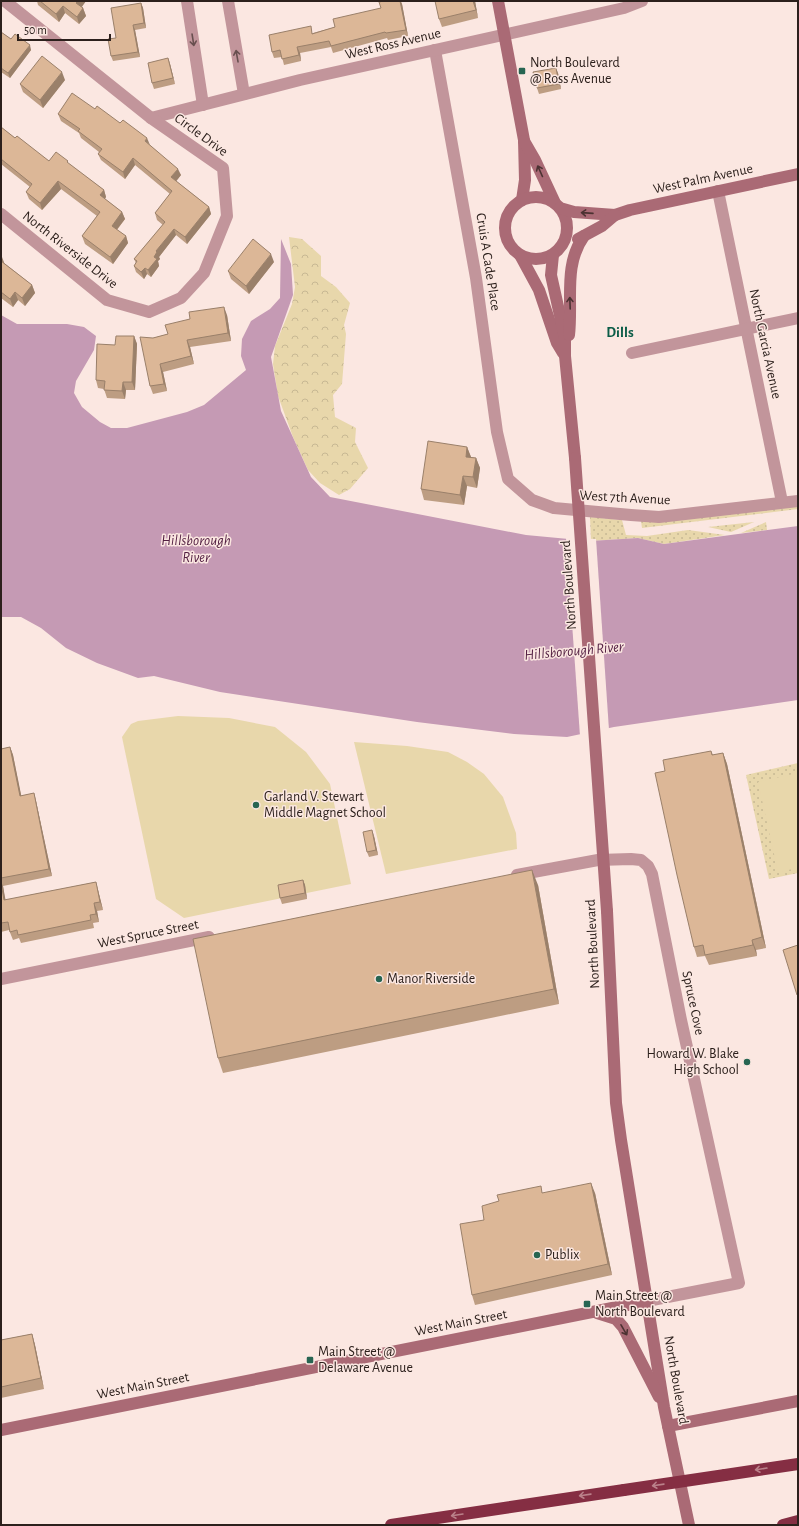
<svg xmlns="http://www.w3.org/2000/svg" width="799" height="1526" font-family="'Alegreya Sans',sans-serif">
	<defs>
		<pattern id="grass-dots" width="8" height="8" patternUnits="userSpaceOnUse"><rect width="8" height="8" fill="#e8d7ab"/><path d="M2 2h.1M6 6h.1" fill="none" stroke="#c7b893" stroke-width="1.8" stroke-linecap="round"/></pattern>
		<pattern id="forest-crowns" width="20" height="18" patternUnits="userSpaceOnUse"><rect width="20" height="18" fill="#e8d7ab"/><path d="M2 6a3 3 0 1 1 6 0M12 15a3 3 0 1 1 6 0" fill="none" stroke="#c7b893"/></pattern>
	</defs>
	<rect width="100%" height="100%" fill="#fbe7e1"/>
	<!-- grass -->
	<g fill="url(#grass-dots)">
		<polygon points="798,506 798,509 642,528 641,521"/>
		<polygon points="590,517 622,520 626,535 647,536 688,530 725,535 664,544 638,538 591,541"/>
		<polygon points="754,522 731,532 708,527"/>
		<polygon points="766,522 767,530 741,533"/>
		<polygon points="798,763 798,873 769,879 746,775"/>
	</g>
	<!-- forest -->
	<polygon fill="url(#forest-crowns)" points="289,237 302,239 321,256 321,276 336,287 350,303 344,325 346,334 342,384 333,395 335,417 356,428 355,442 368,468 350,489 339,495 320,483 308,470 293,437 278,396 273,364 275,346 292,304 295,287"/>
	<!-- pitch -->
	<g fill="#e8d7ab">
		<polygon points="178,716 229,718 275,727 306,752 330,784 351,884 184,918 156,899 122,737 131,724 138,721"/>
		<polygon points="354,742 407,746 448,752 467,762 484,774 503,797 516,833 517,849 386,874"/>
		<polygon points="798,773 798,868 778,872 758,782"/>
	</g>
	<!-- water -->
	<polygon fill="#c59ab4" points="281,239 291,264 293,295 271,357 281,411 311,477 330,497 526,535 590,541 638,538 664,544 798,526 798,700 614,727 567,737 514,734 417,722 220,692 154,676 138,678 97,663 66,648 41,628 21,617 1,617 1,315 17,324 67,324 84,327 96,336 94,350 76,381 74,393 82,407 100,422 111,428 127,428 187,412 204,405 246,370 241,356 242,339 251,321 270,309 280,298"/>
	<!-- pier -->
	<polygon fill="#fbe7e1" points="566,538 596,539 609,730 580,736"/>
	<g fill="none" stroke-linecap="round" stroke-linejoin="round">
		<!-- street -->
		<g stroke="#c2959b" stroke-width="12">
			<polyline points="187,1 203,105"/>
			<polyline points="228,1 244,94"/>
			<polyline points="435,50 476,278 497,432 508,479 532,500 554,508 631,515 659,517 798,501"/>
			<polyline points="151,118 300,80 624,8 642,1"/>
			<polyline points="718,191 782,502"/>
			<polyline points="1,214 107,300 149,312 181,298 204,273 227,216 223,168 151,118 5,1"/>
			<polyline points="632,353 798,318"/>
			<polyline points="517,875 598,860 631,859 641,860 648,866 652,874 681,1020 739,1283 647,1301"/>
			<polyline points="1,979 209,937"/>
		</g>
		<!-- secondary -->
		<g stroke="#aa6a75" stroke-width="12">
			<polyline points="498,1 524,140 525,180 522,200"/>
			<polyline points="524,141 535,160 555,203"/>
			<circle cx="536" cy="228" r="31"/>
			<polyline points="560,208 574,212 615,215 630,210 798,174"/>
			<polyline points="578,239 602,226 615,215"/>
			<polyline points="520,255 539,290 557,343 563,353"/>
			<polyline points="553,255 551,275 565,338 565,356 575,458"/>
			<path d="M569,335C573,301 563,265 584,236"/>
			<polyline points="607,911 616,1103 621,1140 664,1407 689,1525"/>
			<polyline points="597,1313 616,1319 623,1327 659,1397"/>
			<polyline points="668,1426 798,1401"/>
			<polyline points="1,1430 647,1301"/>
		</g>
		<!-- highway -->
		<g stroke="#852e43" stroke-width="12">
			<polyline points="725,1475 798,1464"/>
			<polyline points="391,1525 624,1490"/>
			<polyline points="783,1525 798,1521"/>
		</g>
		<!-- secondary-bridge -->
		<polyline stroke="#aa6a75" stroke-width="12" points="575,458 607,911"/>
		<!-- highway-bridge -->
		<polyline stroke="#852e43" stroke-width="12" points="624,1490 725,1475"/>
	</g>
	<!-- wall -->
	<g fill="#bd9d82">
		<polygon points="37,1 86,1 81,7 83,8 86,16 79,24 65,13 59,22 38,5"/>
		<polygon points="384,1 401,1 402,4 408,36 388,40 387,38 333,53 331,47 300,53 301,61 284,65 282,57 274,58 272,52 313,33 335,27 381,8"/>
		<polygon points="475,1 478,18 442,27 439,19"/>
		<polygon points="141,3 143,8 146,28 135,30 140,57 113,61 111,56"/>
		<polygon points="1,32 11,39 31,50 10,78 1,72"/>
		<polygon points="168,58 170,64 175,84 154,89 152,83"/>
		<polygon points="558,73 561,89 539,94 537,88"/>
		<polygon points="65,80 43,108 23,92 20,84"/>
		<polygon points="95,109 120,123 150,145 181,175 176,181 209,207 211,214 187,244 176,235 159,257 160,259 158,261 159,266 151,277 147,274 144,279 136,272 134,266 136,263 134,259 163,225 157,220 155,213 170,194 135,165 125,179 101,160 98,154 99,152 81,138 79,133 61,121 58,114"/>
		<polygon points="1,127 15,138 49,161 69,164 104,190 106,197 105,199 122,212 125,219 117,230 126,236 128,243 113,264 85,244 82,236 97,216 61,189 42,210 29,199 26,192 30,187 1,164"/>
		<polygon points="1,257 4,263 32,285 35,293 25,306 18,300 13,307 1,298"/>
		<polygon points="274,262 249,294 231,279 228,271"/>
		<polygon points="227,315 231,341 190,347 194,364 163,372 167,391 153,394 150,386 153,338 168,334"/>
		<polygon points="134,336 137,344 135,390 126,390 125,399 107,398 104,389 98,388 96,380 115,345"/>
		<polygon points="467,447 471,457 476,458 480,468 477,488 467,486 464,505 424,500 421,489"/>
		<polygon points="10,747 13,755 21,796 34,793 36,801 52,876 3,886 5,900 96,882 103,910 97,911 99,922 93,923 94,928 21,943 19,938 13,940 9,930 1,932 1,749"/>
		<polygon points="711,751 713,755 723,753 727,764 766,948 756,950 757,956 709,965 705,956 697,957 694,947 665,771"/>
		<polygon points="374,836 378,855 369,857 367,852"/>
		<polygon points="303,880 305,885 307,899 282,904 280,898"/>
		<polygon points="538,885 559,1004 223,1073 218,1058"/>
		<polygon points="543,1193 595,1193 612,1275 475,1305 472,1295 484,1220"/>
		<polygon points="32,1334 35,1345 44,1389 1,1398 1,1340"/>
	</g>
	<!-- shaded-wall -->
	<g fill="#9a806a">
		<polygon points="78,1 86,1 79,11 76,3"/>
		<polygon points="400,1 402,4 408,36 406,30"/>
		<polygon points="473,1 475,1 478,18 476,10"/>
		<polygon points="141,3 143,8 146,28 144,23"/>
		<polygon points="63,6 65,13 59,22 56,14"/>
		<polygon points="83,8 86,16 79,24 77,17"/>
		<polygon points="133,25 135,30 140,57 138,52"/>
		<polygon points="30,45 31,50 10,78 8,73"/>
		<polygon points="297,47 300,53 301,61 299,55"/>
		<polygon points="168,58 170,64 175,84 173,78"/>
		<polygon points="556,68 558,73 561,89 559,84"/>
		<polygon points="62,72 65,80 43,108 40,100"/>
		<polygon points="147,138 150,145 145,141"/>
		<polygon points="133,158 135,165 125,179 123,172"/>
		<polygon points="178,169 181,175 174,184 171,177"/>
		<polygon points="58,181 61,189 42,210 40,203"/>
		<polygon points="104,190 106,197 102,202 100,195"/>
		<polygon points="209,207 211,214 187,244 185,237"/>
		<polygon points="122,212 125,219 114,233 112,226"/>
		<polygon points="174,229 176,235 159,257 160,259 158,261 159,266 151,277 148,270 156,251"/>
		<polygon points="126,236 128,243 113,264 110,257"/>
		<polygon points="271,254 274,262 249,294 246,286"/>
		<polygon points="2,257 5,265 1,263 1,258"/>
		<polygon points="145,268 147,274 144,279 141,272"/>
		<polygon points="32,285 35,293 25,306 22,298"/>
		<polygon points="15,292 18,300 13,307 10,299"/>
		<polygon points="224,307 227,315 231,341 228,333"/>
		<polygon points="134,336 137,344 135,390 132,382"/>
		<polygon points="187,340 190,347 194,364 191,356"/>
		<polygon points="160,364 163,372 167,391 164,384"/>
		<polygon points="123,382 126,390 125,399 122,391"/>
		<polygon points="467,447 471,457 466,457"/>
		<polygon points="476,458 480,468 477,488 473,477"/>
		<polygon points="463,476 467,486 464,505 460,495"/>
		<polygon points="10,747 13,755 23,804 20,796"/>
		<polygon points="723,753 727,764 766,948 762,937"/>
		<polygon points="34,793 36,801 52,876 49,869"/>
		<polygon points="372,830 374,836 378,855 376,850"/>
		<polygon points="532,870 538,885 559,1004 554,989"/>
		<polygon points="303,880 305,885 307,899 305,893"/>
		<polygon points="1,881 3,886 7,908 4,900"/>
		<polygon points="96,882 103,910 100,902"/>
		<polygon points="94,903 97,911 99,922 96,914"/>
		<polygon points="752,940 756,950 757,956 753,945"/>
		<polygon points="591,1183 595,1193 612,1275 608,1264"/>
		<polygon points="32,1334 35,1345 44,1389 41,1378"/>
	</g>
	<!-- building -->
	<g fill="#dcb797" stroke="#9a806a">
		<polygon points="40,1 78,1 76,3 83,8 77,17 63,6 56,14"/>
		<polygon points="384,1 400,1 406,30 386,33 385,32 331,46 329,41 297,47 299,55 282,59 280,50 272,52 269,35 311,26 312,34 335,27 333,19 381,8 379,2"/>
		<polygon points="435,1 473,1 476,10 439,19"/>
		<polygon points="141,3 144,23 133,25 138,52 111,56 108,39 116,38 111,8"/>
		<polygon points="1,32 11,39 15,34 30,45 8,73 1,68"/>
		<polygon points="42,56 62,72 40,100 20,84"/>
		<polygon points="168,58 173,78 152,83 148,63"/>
		<polygon points="556,68 559,84 537,88 533,72"/>
		<polygon points="72,93 95,109 97,106 120,123 123,120 147,138 145,141 178,169 171,177 209,207 185,237 174,229 156,251 157,252 154,257 157,259 148,270 145,268 141,272 134,266 137,261 134,259 165,222 155,213 172,191 133,158 123,172 98,154 102,149 78,131 80,129 58,114"/>
		<polygon points="1,127 15,138 17,136 49,161 56,152 68,161 67,162 104,190 100,195 122,212 112,226 126,236 110,257 82,236 100,212 58,181 40,203 26,192 32,184 1,159"/>
		<polygon points="253,239 271,254 246,286 228,271"/>
		<polygon points="1,261 32,285 22,298 15,292 10,299 1,292"/>
		<polygon points="224,307 228,333 187,340 191,356 160,364 164,384 150,386 140,337 153,338 168,334 165,325 190,319 189,312"/>
		<polygon points="116,336 134,336 132,382 123,382 122,391 104,390 105,381 96,380 97,344 115,345"/>
		<polygon points="428,441 467,447 466,457 476,458 473,477 463,476 460,495 421,489"/>
		<polygon points="10,747 20,796 34,793 49,869 1,878 1,749"/>
		<polygon points="711,751 712,755 723,753 762,937 752,940 753,945 705,955 703,945 694,947 677,875 655,773 665,771 663,760"/>
		<polygon points="372,830 376,850 367,852 363,832"/>
		<polygon points="532,870 554,989 218,1058 193,939"/>
		<polygon points="303,880 305,893 280,898 278,885"/>
		<polygon points="96,882 100,902 94,903 96,914 90,915 91,920 18,935 17,930 10,932 8,922 1,923 1,883 4,900"/>
		<polygon points="798,945 798,994 797,995 783,950"/>
		<polygon points="591,1183 608,1264 472,1295 460,1224 484,1220 482,1206 499,1201 497,1195 541,1186 542,1193"/>
		<polygon points="32,1334 41,1378 1,1387 1,1340"/>
	</g>
	<!-- one-way arrows -->
	<defs><path id="oneway-shaft" d="M-6 0H5M1.5-3L5.5 0L1.5 3" fill="none" stroke-width="1.6" stroke-linecap="round" stroke-linejoin="round"/></defs>
	<g stroke="#684f4f">
		<use href="#oneway-shaft" transform="translate(193 40) rotate(81)"/>
		<use href="#oneway-shaft" transform="translate(237 56) rotate(-100)"/>
	</g>
	<g stroke="#4c3232">
		<use href="#oneway-shaft" transform="translate(540 171) rotate(-114)"/>
		<use href="#oneway-shaft" transform="translate(587 213) rotate(-176)"/>
		<use href="#oneway-shaft" transform="translate(570 303) rotate(-92)"/>
		<use href="#oneway-shaft" transform="translate(624 1330) rotate(60)"/>
	</g>
	<g stroke="#ba818a">
		<use href="#oneway-shaft" transform="translate(761 1469) rotate(171)"/>
		<use href="#oneway-shaft" transform="translate(658 1485) rotate(172)"/>
		<use href="#oneway-shaft" transform="translate(585 1495) rotate(172)"/>
		<use href="#oneway-shaft" transform="translate(457 1515) rotate(171)"/>
	</g>
	<!-- markers -->
	<g fill="#276552" stroke="#fbe7e1" stroke-width="1.5">
		<rect x="518" y="67" width="8" height="8" rx="2"/>
		<circle cx="256" cy="805" r="4"/>
		<circle cx="379" cy="979" r="4"/>
		<circle cx="747" cy="1062" r="4"/>
		<circle cx="537" cy="1255" r="4"/>
		<rect x="583" y="1300" width="8" height="8" rx="2"/>
		<rect x="306" y="1356" width="8" height="8" rx="2"/>
	</g>
	<g text-anchor="middle" dominant-baseline="central" stroke-width="3" stroke-linejoin="round" paint-order="stroke">
		<!-- street labels -->
		<g font-size="14" fill="#2c201c" stroke="#fbe7e1">
			<text transform="translate(393 44) rotate(-13)">West Ross Avenue</text>
			<text transform="translate(201 135) rotate(36)">Circle Drive</text>
			<text transform="translate(703 179) rotate(-12)">West Palm Avenue</text>
			<text transform="translate(70 250) rotate(38)">North Riverside Drive</text>
			<text transform="translate(488 262) rotate(81)">Cruis A Cade Place</text>
			<text transform="translate(765 344) rotate(78)">North Garcia Avenue</text>
			<text transform="translate(625 498) rotate(3)">West 7th Avenue</text>
			<text transform="translate(569 585) rotate(-94)">North Boulevard</text>
			<text transform="translate(148 934) rotate(-11)">West Spruce Street</text>
			<text transform="translate(593 944) rotate(-93)">North Boulevard</text>
			<text transform="translate(693 1003) rotate(78)">Spruce Cove</text>
			<text transform="translate(461 1323) rotate(-11)">West Main Street</text>
			<text transform="translate(676 1380) rotate(80)">North Boulevard</text>
			<text transform="translate(143 1386) rotate(-11)">West Main Street</text>
		</g>
		<!-- poi labels -->
		<g font-size="14" fill="#2c201c" stroke="#fbe7e1" text-anchor="start">
			<text x="530" y="63">North Boulevard<tspan x="530" dy="16">@ Ross Avenue</tspan></text>
			<text x="264" y="797">Garland V. Stewart<tspan x="264" dy="16">Middle Magnet School</tspan></text>
			<text x="387" y="979">Manor Riverside</text>
			<text x="739" y="1054" text-anchor="end">Howard W. Blake<tspan x="739" dy="16">High School</tspan></text>
			<text x="545" y="1255">Publix</text>
			<text x="595" y="1296">Main Street @<tspan x="595" dy="16">North Boulevard</tspan></text>
			<text x="318" y="1352">Main Street @<tspan x="318" dy="16">Delaware Avenue</tspan></text>
		</g>
		<!-- neighbourhood labels -->
		<g font-size="15" font-weight="bold" fill="#0b5c47" stroke="#fbe7e1">
			<text x="620" y="332">Dills</text>
		</g>
		<!-- water labels -->
		<g font-size="15" font-style="italic" fill="#521e41" stroke="#fbe7e1">
			<text x="196" y="540">Hillsborough<tspan x="196" dy="17">River</tspan></text>
			<text transform="translate(574 651) rotate(-5)">Hillsborough River</text>
		</g>
	</g>
	<!-- border -->
	<rect width="799" height="1526" fill="none" stroke="#2c201c" stroke-width="4"/>
	<!-- scale -->
	<path d="M18 34v6h92v-6" fill="none" stroke="#2c201c" stroke-width="2"/>
	<text x="24" y="34" font-size="12" fill="#2c201c" stroke="#fbe7e1" stroke-width="3" paint-order="stroke">50 m</text>
</svg>
